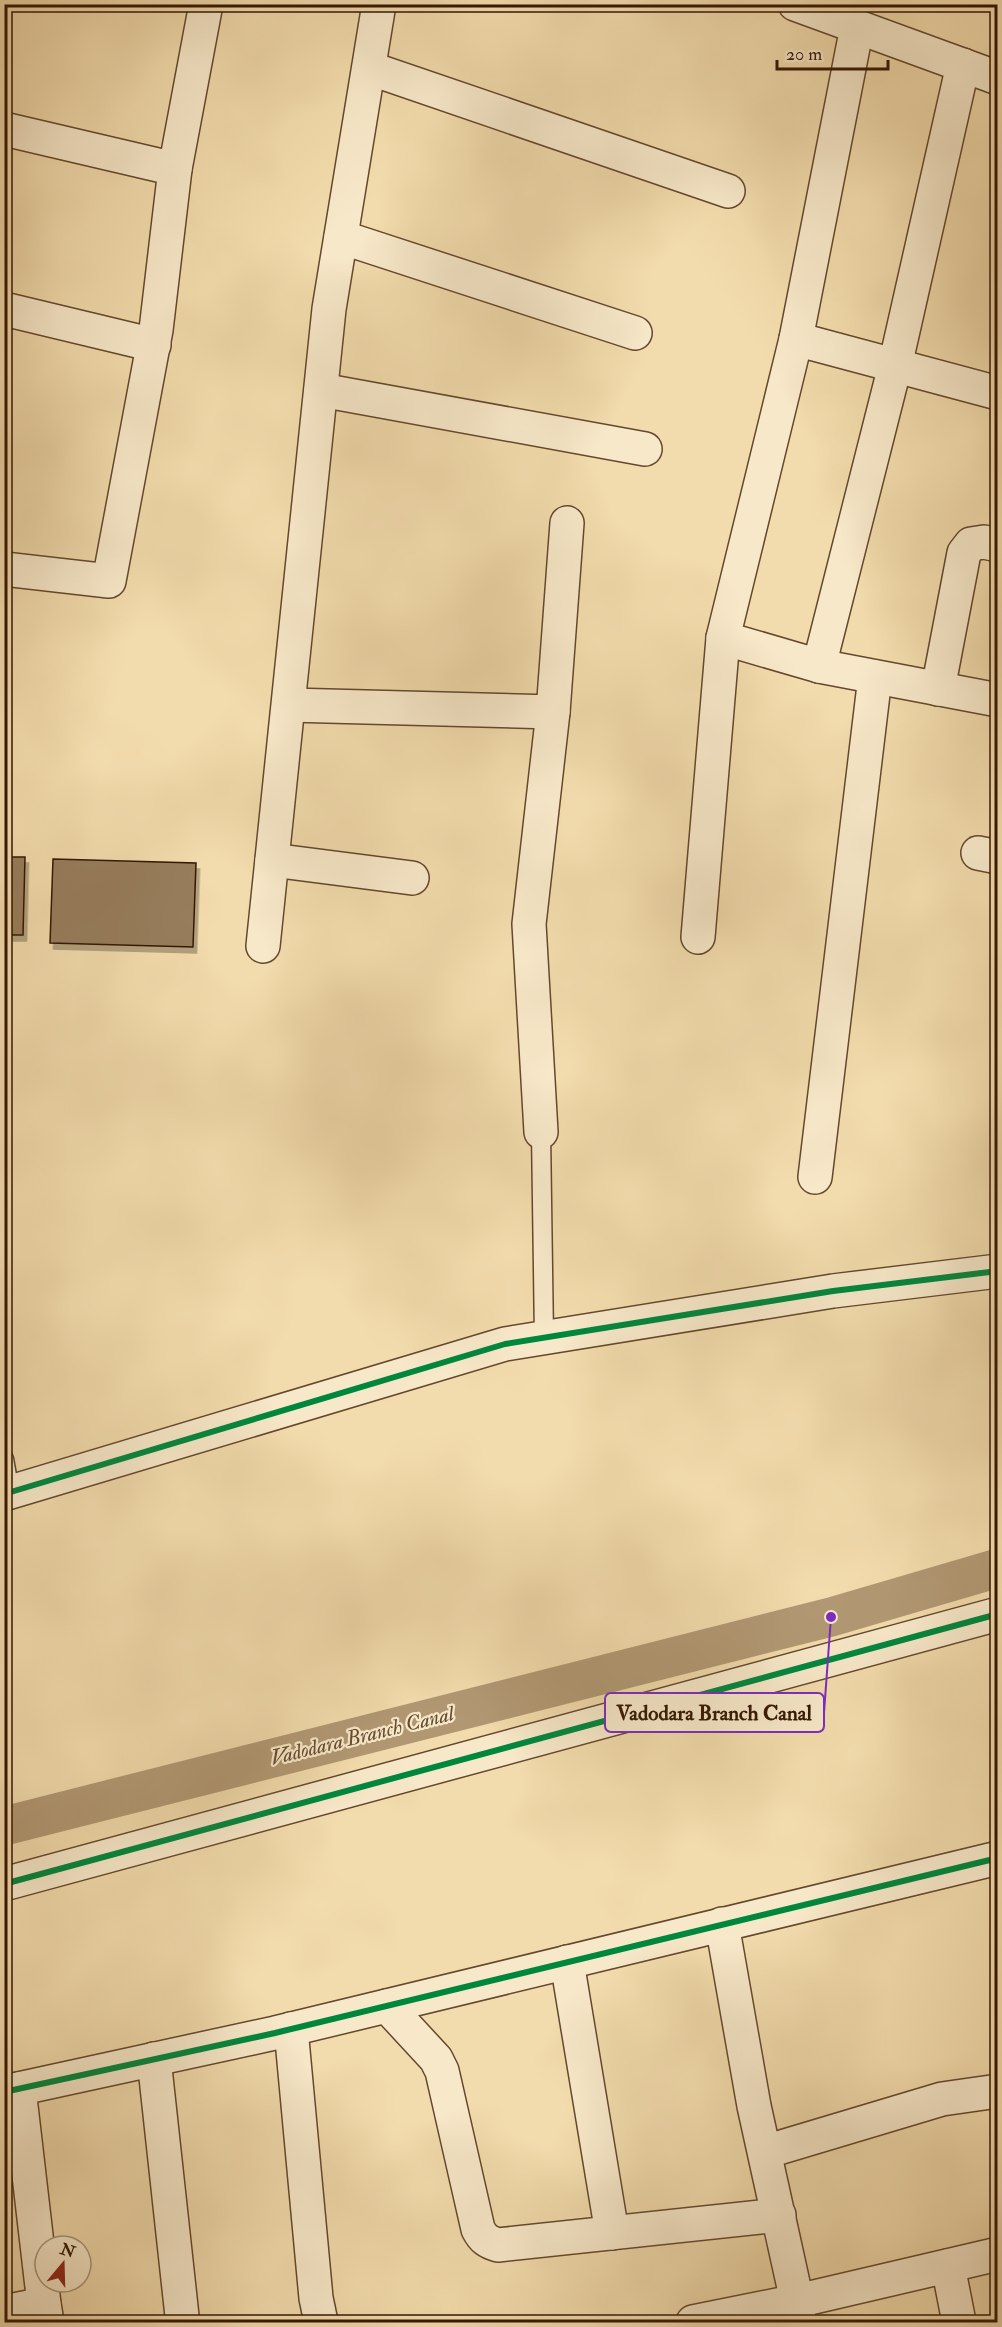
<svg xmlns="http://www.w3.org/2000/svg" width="1002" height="2327" font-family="'IM FELL Double Pica',serif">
	<defs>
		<filter id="shadow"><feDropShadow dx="3.5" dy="6" stdDeviation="0" flood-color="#0004"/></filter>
	</defs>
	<rect width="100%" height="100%" fill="#f2dbac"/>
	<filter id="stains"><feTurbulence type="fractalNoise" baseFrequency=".00333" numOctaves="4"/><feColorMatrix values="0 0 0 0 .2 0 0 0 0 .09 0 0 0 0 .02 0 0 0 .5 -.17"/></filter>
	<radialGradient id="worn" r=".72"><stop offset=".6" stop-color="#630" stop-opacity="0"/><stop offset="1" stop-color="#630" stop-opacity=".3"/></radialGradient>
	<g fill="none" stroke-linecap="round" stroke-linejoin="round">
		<!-- canal -->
		<polyline stroke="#b19873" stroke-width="39" points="4,1826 831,1617 998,1568"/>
	</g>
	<!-- building -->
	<g fill="#977d5b" stroke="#341703" stroke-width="1.5" filter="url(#shadow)">
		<polygon points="4,857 25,857 23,935 4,935"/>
		<polygon points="53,859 196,863 193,947 50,943"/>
	</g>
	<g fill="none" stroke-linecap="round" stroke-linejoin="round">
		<defs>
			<g id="service">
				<polyline points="541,1132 544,1338"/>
				<polyline points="4,1459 10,1492"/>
			</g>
			<g id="minor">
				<polyline points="795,4 998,78"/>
				<polyline points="857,27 796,339 723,638 819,666 998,700"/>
				<polyline points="369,68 728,191"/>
				<polyline points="4,129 175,169 156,330 109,581 4,569"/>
				<polyline points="175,169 206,4"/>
				<polyline points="341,237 635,333"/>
				<polyline points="4,309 154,345"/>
				<polyline points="796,339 998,393"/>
				<polyline points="321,390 645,449"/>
				<polyline points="819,666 895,366 963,65"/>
				<polyline points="938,689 964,553 971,544 984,542 998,545"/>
				<polyline points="289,705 553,712 567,523"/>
				<polyline points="978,853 998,857"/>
				<polyline points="272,860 412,878"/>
				<polyline points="698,937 723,638"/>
				<polyline points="263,946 329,309 379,4"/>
				<polyline points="541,1132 529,924 553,712"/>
				<polyline points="815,1177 875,677"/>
				<polyline points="4,1494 505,1344 833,1291 998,1271"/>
				<polyline points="4,1884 998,1614"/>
				<polyline points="567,1962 612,2233"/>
				<path d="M387,2006L436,2059L442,2071L478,2229C483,2239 488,2242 498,2245L779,2215"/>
				<polyline points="291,2029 316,2298 321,2322"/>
				<polyline points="154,2059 182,2316"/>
				<polyline points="19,2089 44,2304"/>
				<polyline points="4,2092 275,2033 998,1858"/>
				<polyline points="765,2152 942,2099 998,2091"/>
				<polyline points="948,2266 959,2322"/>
				<polyline points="4,2312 44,2304 47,2322"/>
				<polyline points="799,2321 797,2301 998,2254"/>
				<polyline points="693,2322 797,2301 754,2106 722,1924"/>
			</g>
		</defs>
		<!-- service casing -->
		<use href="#service" stroke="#64482d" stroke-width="21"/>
		<!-- minor casing -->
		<use href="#minor" stroke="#64482d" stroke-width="36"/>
		<!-- service -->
		<use href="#service" stroke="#f7e8c9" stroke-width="18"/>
		<!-- minor -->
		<use href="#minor" stroke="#f7e8c9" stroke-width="33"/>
		<defs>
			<g id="cycleway">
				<polyline points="4,1494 505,1344 833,1291 998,1271"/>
				<polyline points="4,1884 998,1614"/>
				<polyline points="4,2092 275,2033 998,1858"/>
			</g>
		</defs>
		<!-- cycleway casing -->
		<use href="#cycleway" stroke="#f7e8c9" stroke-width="10"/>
		<!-- cycleway -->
		<use href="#cycleway" stroke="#00873e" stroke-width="6"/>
	</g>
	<g text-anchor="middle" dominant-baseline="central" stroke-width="4.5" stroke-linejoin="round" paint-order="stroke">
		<!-- water labels -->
		<g font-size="21" font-style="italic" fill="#664b30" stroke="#f7e8c9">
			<text transform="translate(362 1736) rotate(-14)">Vadodara Branch Canal</text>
		</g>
	</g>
	<!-- callouts -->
	<path fill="none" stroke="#7b2cbf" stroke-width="2" d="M831 1617L824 1713"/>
	<circle fill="#7b2cbf" stroke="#f7e8c9" stroke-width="2" cx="831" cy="1617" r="6"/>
	<rect fill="#f7e8c9" stroke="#7b2cbf" stroke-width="2" x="605" y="1693" width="219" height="39" rx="6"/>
	<g font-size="21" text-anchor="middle" font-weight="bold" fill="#341703">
		<text x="714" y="1720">Vadodara Branch Canal</text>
	</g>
	<!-- margin -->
	<rect width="1002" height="2327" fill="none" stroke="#f2dbac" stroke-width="24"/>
	<rect x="6" y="6" width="990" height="2315" fill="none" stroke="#341703" stroke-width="3"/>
	<rect x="12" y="12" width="978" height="2303" fill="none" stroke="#341703" stroke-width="1.5"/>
	<!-- north arrow -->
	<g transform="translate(63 2264) rotate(19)"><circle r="28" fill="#f7e8c9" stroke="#a9947a" stroke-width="1.5"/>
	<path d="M0-4.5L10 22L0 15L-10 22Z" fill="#8f2418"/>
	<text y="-9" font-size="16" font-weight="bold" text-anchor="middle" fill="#341703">N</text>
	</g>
	<!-- scale -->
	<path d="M777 60v9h111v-9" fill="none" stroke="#341703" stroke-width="3"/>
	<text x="786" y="60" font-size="18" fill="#341703" stroke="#f7e8c9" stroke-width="4.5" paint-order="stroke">20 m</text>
	<rect width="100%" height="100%" filter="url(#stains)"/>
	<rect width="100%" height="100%" fill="url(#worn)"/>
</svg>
